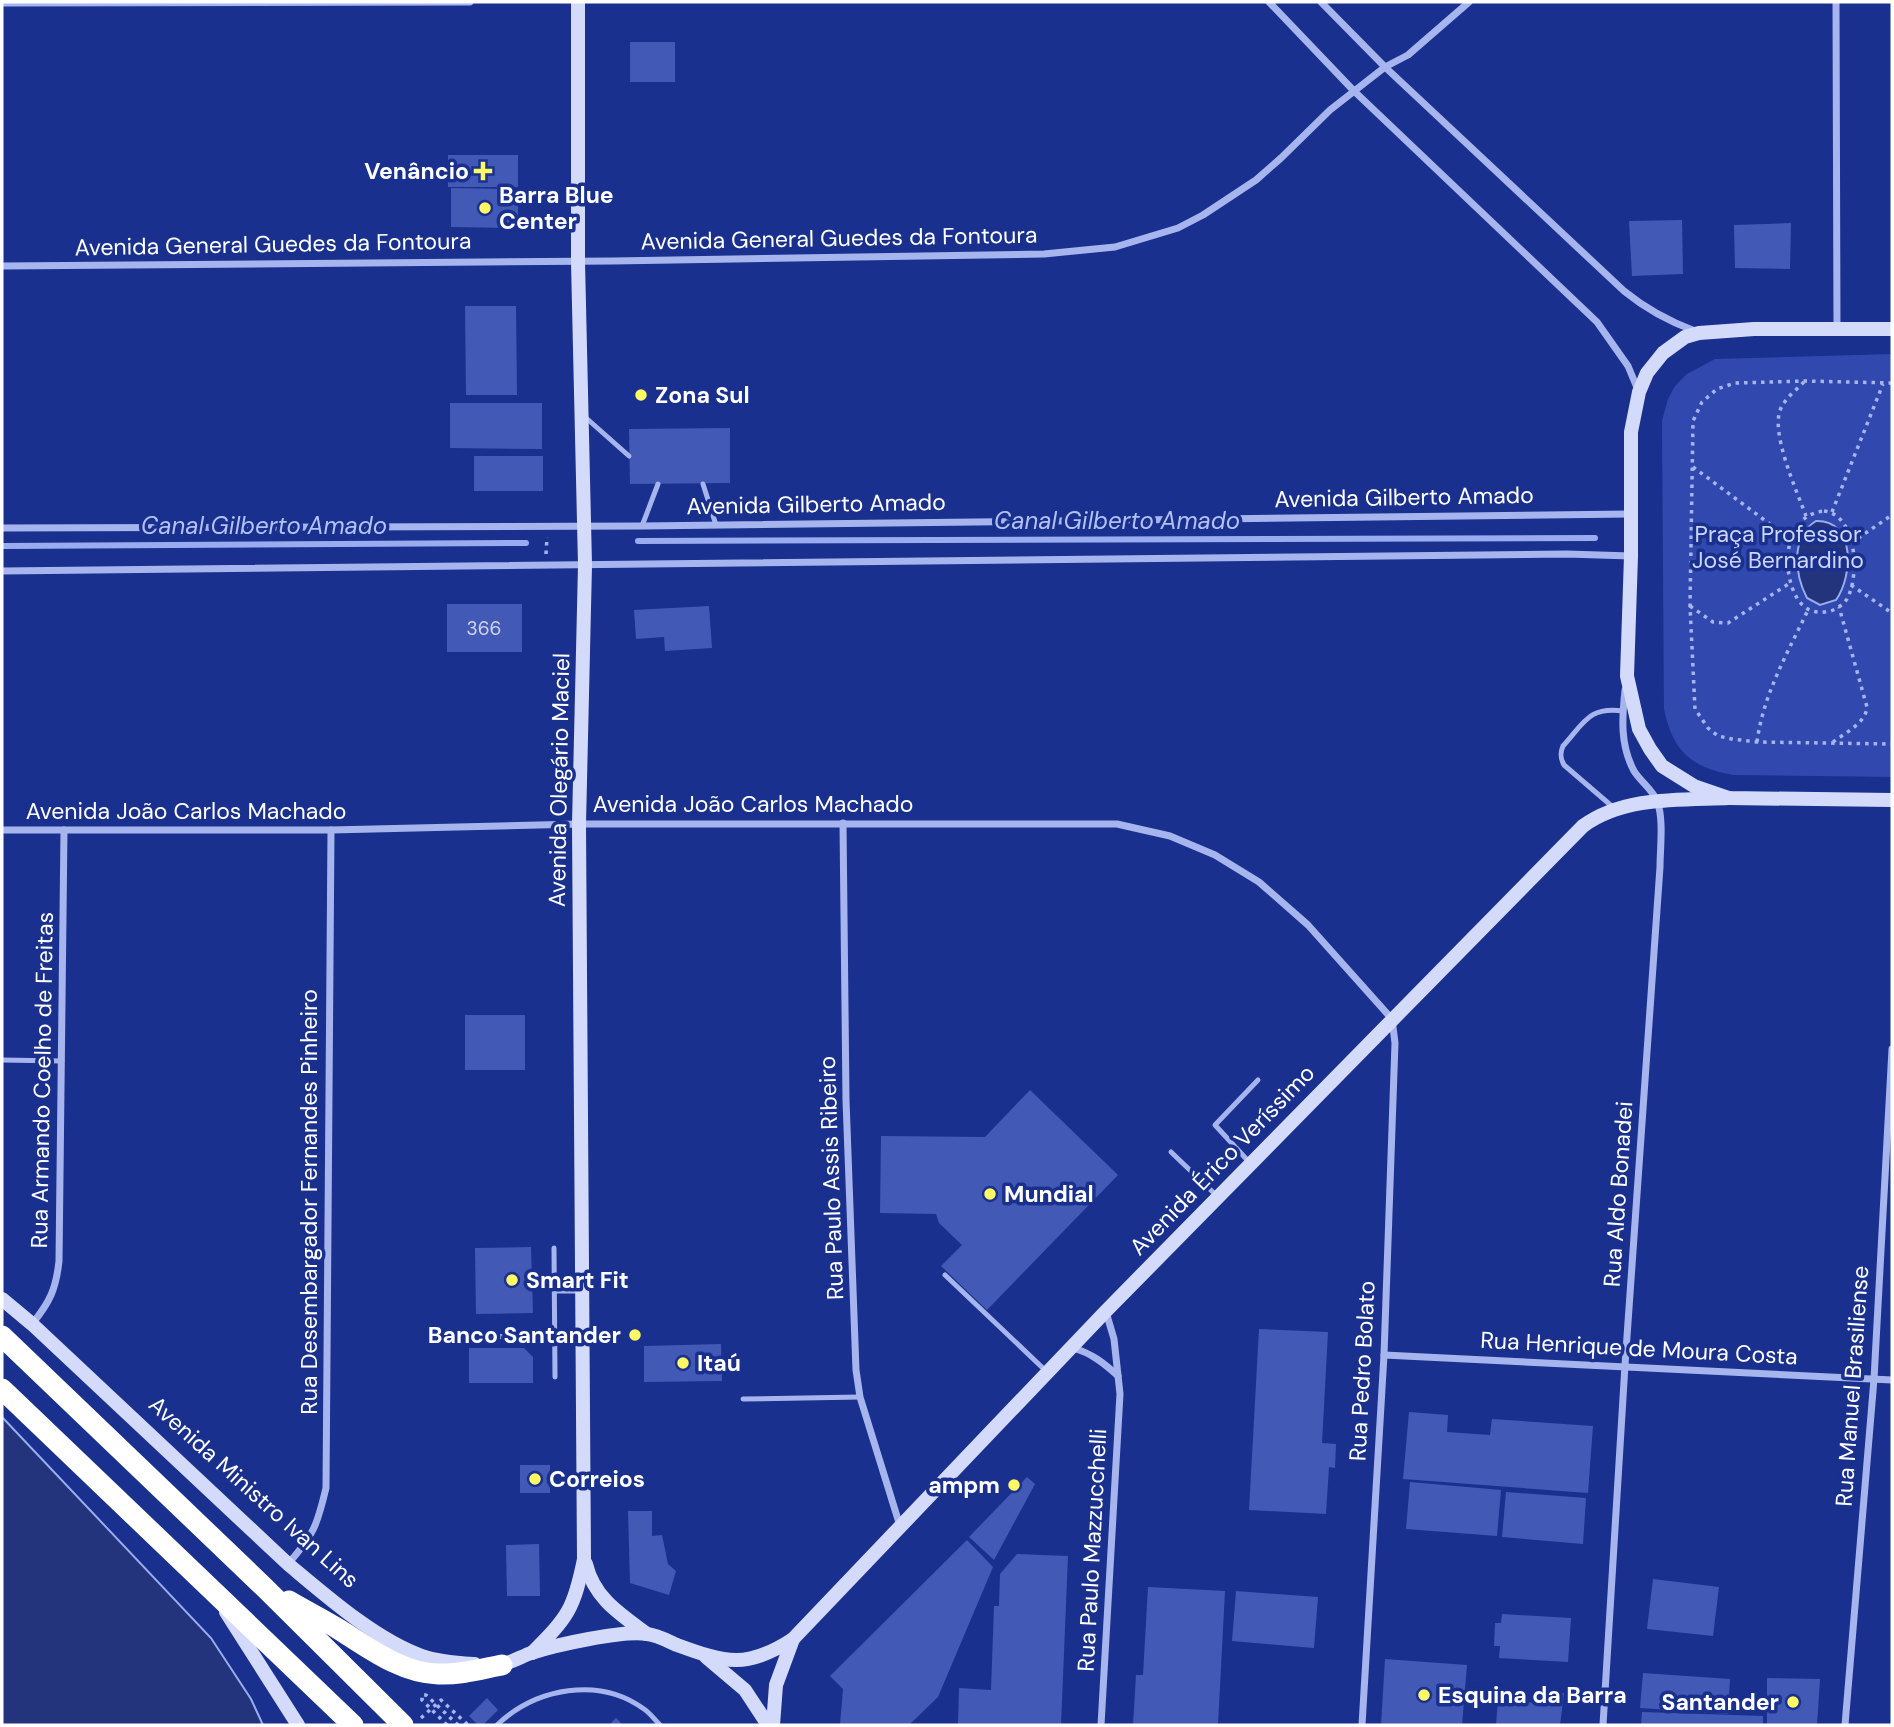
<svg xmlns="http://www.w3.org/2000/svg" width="1894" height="1727" font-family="'DM Sans',sans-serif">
	<rect width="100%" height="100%" fill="#1a308e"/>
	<!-- green -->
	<path fill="#3149ae" d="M1892,354V777L1733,775C1691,767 1673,752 1664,709L1662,421L1668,399L1675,386L1687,374L1715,359Z"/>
	<!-- water -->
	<g fill="#24347c" stroke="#9aacf0" stroke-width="2">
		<path d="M1816,521C1856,520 1853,576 1836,600L1820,605L1807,598C1795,575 1790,537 1816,521Z"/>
		<polygon points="2,1417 211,1638 251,1699 263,1725 2,1725"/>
	</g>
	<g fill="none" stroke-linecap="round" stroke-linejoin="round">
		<!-- stream -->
		<g stroke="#9aacf0" stroke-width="6">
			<polyline points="638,541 1595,538"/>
			<polyline points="2,546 526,543"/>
		</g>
	</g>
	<!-- building -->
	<g fill="#4359b6">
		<rect x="630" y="42" width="45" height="40"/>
		<rect x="448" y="155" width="70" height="32"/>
		<polygon points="451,188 518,189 518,228 451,227"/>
		<polygon points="1682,220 1683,274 1632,276 1629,221"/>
		<polygon points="1791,223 1790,269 1735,268 1734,225"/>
		<polygon points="465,306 516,306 517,395 466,395"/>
		<polygon points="450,403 542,403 542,449 450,448"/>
		<polygon points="730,428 730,483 630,484 629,429"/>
		<rect x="474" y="456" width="69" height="35"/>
		<rect x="447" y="604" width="75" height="48"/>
		<polygon points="709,606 712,648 665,651 664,637 636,639 634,610"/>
		<rect x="465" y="1015" width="60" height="55"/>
		<polygon points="1030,1090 1118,1175 987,1310 941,1266 962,1245 939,1223 936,1214 880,1213 881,1136 985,1137"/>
		<polygon points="531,1247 533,1313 476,1314 475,1248"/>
		<polygon points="1259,1329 1328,1332 1322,1443 1336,1444 1335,1468 1329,1467 1326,1514 1249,1510"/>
		<polygon points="721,1344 722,1381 644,1382 644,1346"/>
		<polygon points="469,1348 524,1348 533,1357 533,1383 469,1383"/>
		<polygon points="1409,1412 1448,1415 1447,1432 1490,1435 1492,1419 1593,1426 1588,1493 1403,1479"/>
		<rect x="520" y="1465" width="30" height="28"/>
		<polygon points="1027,1477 1035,1484 994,1560 969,1537"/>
		<polygon points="1410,1482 1501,1490 1497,1536 1406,1529"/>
		<polygon points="1506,1492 1586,1498 1583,1544 1502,1537"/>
		<polygon points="628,1511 652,1511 652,1536 662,1535 668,1564 676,1571 669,1595 630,1583"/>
		<polygon points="967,1540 993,1567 938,1697 909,1725 840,1725 843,1689 830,1676"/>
		<polygon points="539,1544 540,1596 507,1596 506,1545"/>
		<polygon points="1017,1554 1068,1556 1061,1725 958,1725 959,1688 991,1690 994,1606 999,1606 1000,1574"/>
		<polygon points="1653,1579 1719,1587 1713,1636 1647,1629"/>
		<polygon points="1148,1587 1225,1591 1218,1725 1133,1725 1136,1675 1143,1675"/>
		<polygon points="1236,1591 1318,1597 1314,1648 1232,1641"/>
		<polygon points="1502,1614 1571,1618 1568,1662 1499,1658 1500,1646 1494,1646 1495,1623 1501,1623"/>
		<polygon points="1385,1659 1467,1665 1462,1725 1381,1725"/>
		<polygon points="1643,1673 1730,1679 1728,1714 1640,1708"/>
		<polygon points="1767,1678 1820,1679 1817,1725 1767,1725"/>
		<polygon points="1538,1691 1564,1693 1560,1725 1496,1725 1498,1700 1537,1703"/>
		<polygon points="487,1698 498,1710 483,1725 478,1725 469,1716"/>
		<polygon points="1642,1712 1763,1716 1763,1725 1641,1725"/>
		<polygon points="616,1718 623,1725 609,1725"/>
	</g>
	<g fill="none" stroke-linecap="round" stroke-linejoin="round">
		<!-- path -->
		<g stroke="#a7b5ee" stroke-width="3.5" stroke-dasharray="3.5 5" stroke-linecap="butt">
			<path d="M1804,382C1797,389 1787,397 1782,406C1768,429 1797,491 1806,516"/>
			<polyline points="1892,383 1805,381 1735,383 1717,389 1702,402 1693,421 1690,606 1695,709 1708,728 1718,736 1732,739 1757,742 1892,744"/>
			<polyline points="1693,467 1790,539"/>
			<path d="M1824,511C1857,515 1860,575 1847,599C1842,606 1833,612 1824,612C1799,615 1790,588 1788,568C1786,542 1795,514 1824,511Z"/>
			<polyline points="1832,512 1883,384"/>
			<polyline points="1851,543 1892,515"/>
			<polyline points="546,554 547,537"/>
			<polyline points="1851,585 1892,613"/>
			<polyline points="1690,606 1713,622 1728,623 1790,583"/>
			<path d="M1757,742C1763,695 1788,652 1808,610"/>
			<path d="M1833,742C1845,733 1866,723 1867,707L1839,607"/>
			<polyline points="421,1718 441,1700 468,1725"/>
		</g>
		<!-- lane -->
		<g stroke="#a7b5ee" stroke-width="5">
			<polyline points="585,417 629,456"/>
			<polyline points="703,484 716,525"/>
			<polyline points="642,526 658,484"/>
			<path d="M1614,808L1564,765C1560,758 1560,753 1563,746C1584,723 1589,706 1623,711"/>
			<polyline points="2,1060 62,1061"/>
			<polyline points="1171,1152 1218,1197"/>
			<polyline points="1250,1163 1215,1125 1258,1080"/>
			<polyline points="554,1248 555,1377"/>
			<polyline points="945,1275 1047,1372"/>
			<polyline points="555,1291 579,1291"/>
			<polyline points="460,1337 555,1336"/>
			<polyline points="743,1399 860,1397"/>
			<path d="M497,1725C536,1688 599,1676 644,1709C650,1713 655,1720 660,1725"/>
		</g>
		<!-- street -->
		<g stroke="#a7b5ee" stroke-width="7">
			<polyline points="1269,2 1354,91 1597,322 1628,366 1638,390"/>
			<path d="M1321,2L1385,67L1624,291C1646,309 1668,321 1695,331"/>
			<polyline points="1836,2 1837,328"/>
			<polyline points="2,3 470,2"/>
			<polyline points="2,266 613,261 1044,254 1115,247 1178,228 1203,215 1256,180 1281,158 1330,110 1385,67 1408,55 1469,2"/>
			<polyline points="2,528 642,526 1630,514"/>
			<polyline points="2,571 1567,554 1631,556"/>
			<polyline points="843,823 846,1100 856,1370 860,1397 900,1526"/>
			<polyline points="2,830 331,830 579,824 1117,824 1170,836 1215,855 1259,882 1308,925 1392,1019 1395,1043 1384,1355 1362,1725"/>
			<path d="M32,1324C50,1302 56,1289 59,1261L64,830"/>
			<path d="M1073,1348C1091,1353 1104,1363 1118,1376"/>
			<polyline points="1384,1355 1892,1380"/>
			<path d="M288,1564C314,1534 317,1526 326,1488L331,830"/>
			<polyline points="1101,1725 1120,1394 1114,1339 1106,1312"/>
			<path d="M1603,1725L1625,1365L1660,867C1660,849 1664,818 1657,801C1653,790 1640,781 1634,771C1620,745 1622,718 1625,690"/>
			<polyline points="1845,1725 1874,1379 1892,1049"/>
		</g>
		<!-- secondary -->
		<g stroke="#d4dbfa" stroke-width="14">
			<polyline points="1892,329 1754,329 1699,333 1685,337 1663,353 1647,373 1639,392 1631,432 1631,556 1627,676 1639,729 1650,749 1662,766 1694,786 1729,798 1892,800"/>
			<path d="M2,1299L32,1324L288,1564C325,1595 376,1640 422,1656C438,1662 458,1663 475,1664"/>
			<path d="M586,1564C594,1598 620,1614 647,1634"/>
			<polyline points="226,1612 298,1725"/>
			<path d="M532,1653C568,1617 574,1609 584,1559L579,824L585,565L578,262V2"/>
			<polyline points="706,1657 745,1690 768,1725"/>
			<path d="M496,1665C508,1665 520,1657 531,1653C555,1645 623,1630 647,1634C657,1635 668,1641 677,1645C726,1663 747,1669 793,1639L1106,1311L1583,826C1624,796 1680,800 1729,798"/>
			<polyline points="773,1725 776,1685 793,1639"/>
		</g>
		<!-- highway -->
		<g stroke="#fff" stroke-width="21">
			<polyline points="2,1336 266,1589 403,1725"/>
			<polyline points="2,1389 353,1725"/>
			<path d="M289,1601C306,1611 324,1620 340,1630C370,1649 402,1673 438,1674C460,1675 481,1669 502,1665"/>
		</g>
		<!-- path-bridge -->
		<polyline stroke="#a7b5ee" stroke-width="3.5" stroke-dasharray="3.5 5" stroke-linecap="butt" points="447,1725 422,1700 422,1695 426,1695 458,1725"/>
	</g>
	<!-- markers -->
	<g fill="#fff964" stroke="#1a308e" stroke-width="2.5">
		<path d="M479.5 160.5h7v7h7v7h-7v7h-7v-7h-7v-7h7z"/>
		<circle cx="485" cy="208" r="7"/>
		<circle cx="641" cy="395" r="7"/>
		<circle cx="990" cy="1194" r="7"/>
		<circle cx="512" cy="1280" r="7"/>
		<circle cx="635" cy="1335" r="7"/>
		<circle cx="683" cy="1363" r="7"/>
		<circle cx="535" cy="1479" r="7"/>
		<circle cx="1014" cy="1485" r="7"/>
		<circle cx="1424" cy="1695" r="7"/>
		<circle cx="1793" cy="1702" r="7"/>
	</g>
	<g text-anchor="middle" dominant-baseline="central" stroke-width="7" stroke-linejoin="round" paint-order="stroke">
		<!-- number labels -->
		<g font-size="19" fill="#d0d6ed">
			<text x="484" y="628">366</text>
		</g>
		<!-- poi labels -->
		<g font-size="23" font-weight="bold" fill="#fff" stroke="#1a308e" text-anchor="start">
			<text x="469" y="171" text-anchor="end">Venâncio</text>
			<text x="499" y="195">Barra Blue<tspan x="499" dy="26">Center</tspan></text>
			<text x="655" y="395">Zona Sul</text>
			<text x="1004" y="1194">Mundial</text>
			<text x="526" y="1280">Smart Fit</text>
			<text x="621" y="1335" text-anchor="end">Banco Santander</text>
			<text x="697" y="1363">Itaú</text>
			<text x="549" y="1479">Correios</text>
			<text x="1000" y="1485" text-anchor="end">ampm</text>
			<text x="1438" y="1695">Esquina da Barra</text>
			<text x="1779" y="1702" text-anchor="end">Santander</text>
		</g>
		<!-- street labels -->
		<g font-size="23" fill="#fff" stroke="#1a308e">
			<text transform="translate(839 238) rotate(-1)">Avenida General Guedes da Fontoura</text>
			<text transform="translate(273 244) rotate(-1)">Avenida General Guedes da Fontoura</text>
			<text transform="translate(1404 497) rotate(-1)">Avenida Gilberto Amado</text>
			<text transform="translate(816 504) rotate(-1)">Avenida Gilberto Amado</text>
			<text transform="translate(559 780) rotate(-89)">Avenida Olegário Maciel</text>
			<text x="753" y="804">Avenida João Carlos Machado</text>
			<text x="186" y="811">Avenida João Carlos Machado</text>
			<text transform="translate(42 1080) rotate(-89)">Rua Armando Coelho de Freitas</text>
			<text transform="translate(1222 1160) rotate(-46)">Avenida Érico Veríssimo</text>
			<text transform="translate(831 1178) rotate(-92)">Rua Paulo Assis Ribeiro</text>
			<text transform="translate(1618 1194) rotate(-86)">Rua Aldo Bonadei</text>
			<text transform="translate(309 1202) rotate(-90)">Rua Desembargador Fernandes Pinheiro</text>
			<text transform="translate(1639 1348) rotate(3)">Rua Henrique de Moura Costa</text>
			<text transform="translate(1362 1371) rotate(-87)">Rua Pedro Bolato</text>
			<text transform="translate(1852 1386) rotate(-86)">Rua Manuel Brasiliense</text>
			<text transform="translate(254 1492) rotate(42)">Avenida Ministro Ivan Lins</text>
			<text transform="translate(1092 1550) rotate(-87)">Rua Paulo Mazzucchelli</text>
		</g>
		<!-- park labels -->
		<g font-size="23" fill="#cdd6fa" stroke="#1a308e">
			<text x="1778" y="534">Praça Professor<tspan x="1778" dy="26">José Bernardino</tspan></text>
		</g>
		<!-- water labels -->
		<g font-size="24" font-style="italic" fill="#b3c1f5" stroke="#1a308e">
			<text x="1117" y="520">Canal Gilberto Amado</text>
			<text x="264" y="525">Canal Gilberto Amado</text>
		</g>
	</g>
	<!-- border -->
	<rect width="1894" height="1727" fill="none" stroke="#ffffff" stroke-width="7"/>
</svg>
